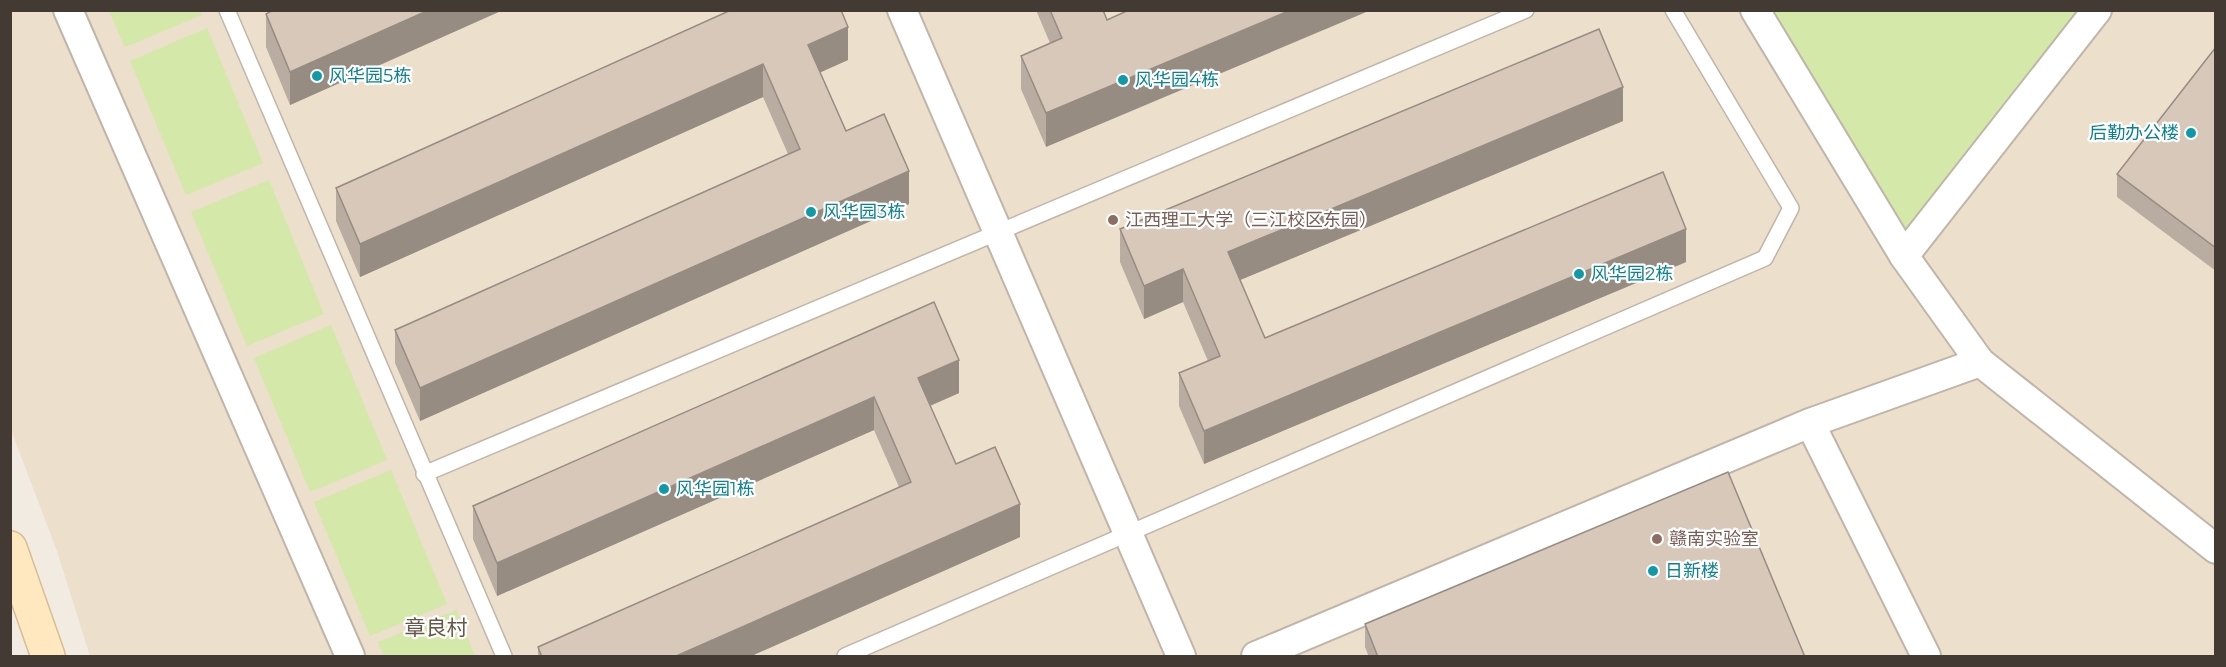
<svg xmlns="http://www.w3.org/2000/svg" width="2226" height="667" font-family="Montserrat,'Noto Sans SC',sans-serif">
	<rect width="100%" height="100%" fill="#f2ebe2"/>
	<!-- education -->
	<polygon fill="#ecdfcb" points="11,11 2215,11 2215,656 90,656 57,551 11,430"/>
	<!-- green -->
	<g fill="#d3e8a9">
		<polygon points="109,11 200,11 202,15 125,47"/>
		<polygon points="1755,11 2097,11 1904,256"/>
		<polygon points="207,28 263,163 186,195 130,61"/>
		<polygon points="269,180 324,314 247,346 191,212"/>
		<polygon points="331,325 387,460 310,492 254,358"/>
		<polygon points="391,470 447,604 370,636 314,502"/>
		<polygon points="456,610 475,656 384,656 378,642"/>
	</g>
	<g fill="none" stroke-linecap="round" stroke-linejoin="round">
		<defs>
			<g id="lane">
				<polyline points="227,10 504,656"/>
				<polyline points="424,474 1526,10"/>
				<polyline points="845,656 1765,258 1791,208 1673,10"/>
			</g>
			<g id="street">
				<polyline points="68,10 350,656"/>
				<polyline points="902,10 1181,656"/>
				<polyline points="1755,10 1904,256 1980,362 2216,549"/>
				<polyline points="1904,256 2097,10"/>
				<polyline points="1810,423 1926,656"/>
				<polyline points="1256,656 1810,423 1980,362"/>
			</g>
			<polyline id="secondary" points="10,548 48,656"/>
		</defs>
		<!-- lane casing -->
		<use href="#lane" stroke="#c0b5a8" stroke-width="18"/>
		<!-- street casing -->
		<use href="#street" stroke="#c0b5a8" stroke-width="32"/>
		<!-- secondary casing -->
		<use href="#secondary" stroke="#d7bd92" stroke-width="36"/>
		<!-- lane -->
		<use href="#lane" stroke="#fff" stroke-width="15"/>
		<!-- street -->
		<use href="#street" stroke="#fff" stroke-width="28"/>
		<!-- secondary -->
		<use href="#secondary" stroke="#ffe8bf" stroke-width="33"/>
	</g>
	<!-- wall -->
	<g fill="#b9aca0">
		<polygon points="273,10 503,10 290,105 266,47 266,14"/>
		<polygon points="731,10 848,60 820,72 846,131 909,204 420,421 395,363 395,330 788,154 763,97 360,277 336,221 336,188"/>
		<polygon points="1036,10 1103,10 1046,147 1021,89 1021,56 1050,43"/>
		<polygon points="2216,47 2216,271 2117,197 2117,174"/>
		<polygon points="1623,121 1240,280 1265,338 1686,262 1204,464 1179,406 1179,373 1208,361 1183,302 1144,319 1120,262 1120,229"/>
		<polygon points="934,302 959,393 930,406 956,464 1020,537 749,657 538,657 538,647 899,487 874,430 497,596 473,539 473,506"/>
		<polygon points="1365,624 1805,657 1369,657 1365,647"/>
	</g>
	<!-- shaded-wall -->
	<g fill="#968c82">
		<polygon points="429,10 503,10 290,105 290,72"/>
		<polygon points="1291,10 1371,10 1046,147 1046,113"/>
		<polygon points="848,27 848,60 808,78 808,45"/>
		<polygon points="763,64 763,97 360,277 360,244"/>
		<polygon points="1623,87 1623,121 1228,285 1228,252"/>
		<polygon points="909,171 909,204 420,421 420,388"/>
		<polygon points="1686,229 1686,262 1204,464 1204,431"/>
		<polygon points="1183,269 1183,302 1144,319 1144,286"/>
		<polygon points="959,360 959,393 918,411 918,378"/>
		<polygon points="874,397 874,430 497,596 497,563"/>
		<polygon points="1020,504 1020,537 749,657 674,657"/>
	</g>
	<!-- building -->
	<g fill="#d7c8ba" stroke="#968c82" stroke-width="1.5">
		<polygon points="273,10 429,10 290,72 266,14"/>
		<polygon points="731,10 841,10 848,27 808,45 846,131 884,114 909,171 420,388 395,330 800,149 763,64 360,244 336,188"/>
		<polygon points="1050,10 1103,10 1107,20 1129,10 1291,10 1046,113 1021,56 1062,38"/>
		<polygon points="1599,29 1623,87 1228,252 1265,338 1663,172 1686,229 1204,431 1179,373 1220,356 1183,269 1144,286 1120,229"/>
		<polygon points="2216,47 2216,248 2117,174"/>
		<polygon points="934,302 959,360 918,378 956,464 995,447 1020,504 674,657 542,657 538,647 911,482 874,397 497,563 473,506"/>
		<polygon points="1728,472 1805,657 1378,657 1365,624"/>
	</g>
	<!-- markers -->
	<g fill="#0f9aa8" stroke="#fff" stroke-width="2">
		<circle cx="317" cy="76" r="6"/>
		<circle cx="1123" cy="80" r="6"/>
		<circle cx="2191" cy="133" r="6"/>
		<circle cx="811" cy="212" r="6"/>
		<circle cx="1579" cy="274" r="6"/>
		<circle cx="664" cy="489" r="6"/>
		<circle cx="1653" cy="571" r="6"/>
	</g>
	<g fill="#8d6e63" stroke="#fff" stroke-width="2">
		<circle cx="1113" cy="220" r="6"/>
		<circle cx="1657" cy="539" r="6"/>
	</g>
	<g text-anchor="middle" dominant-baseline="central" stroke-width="4.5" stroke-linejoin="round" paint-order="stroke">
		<!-- culture labels -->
		<g font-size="18" fill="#0d838f" stroke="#fff" text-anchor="start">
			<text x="329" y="76">风华园5栋</text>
			<text x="1135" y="80">风华园4栋</text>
			<text x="2179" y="133" text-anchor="end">后勤办公楼</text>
			<text x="823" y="212">风华园3栋</text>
			<text x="1591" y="274">风华园2栋</text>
			<text x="676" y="489">风华园1栋</text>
			<text x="1665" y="571">日新楼</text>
		</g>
		<!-- education labels -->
		<g font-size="18" fill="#785e54" stroke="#fff" text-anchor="start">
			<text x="1125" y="220">江西理工大学（三江校区东园）</text>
			<text x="1669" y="539">赣南实验室</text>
		</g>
		<!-- quarter labels -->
		<g font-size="21" fill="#665849" stroke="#fff">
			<text x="436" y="627">章良村</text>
		</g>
	</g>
	<!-- border -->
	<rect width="2226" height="667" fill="none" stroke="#433b33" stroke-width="24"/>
</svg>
